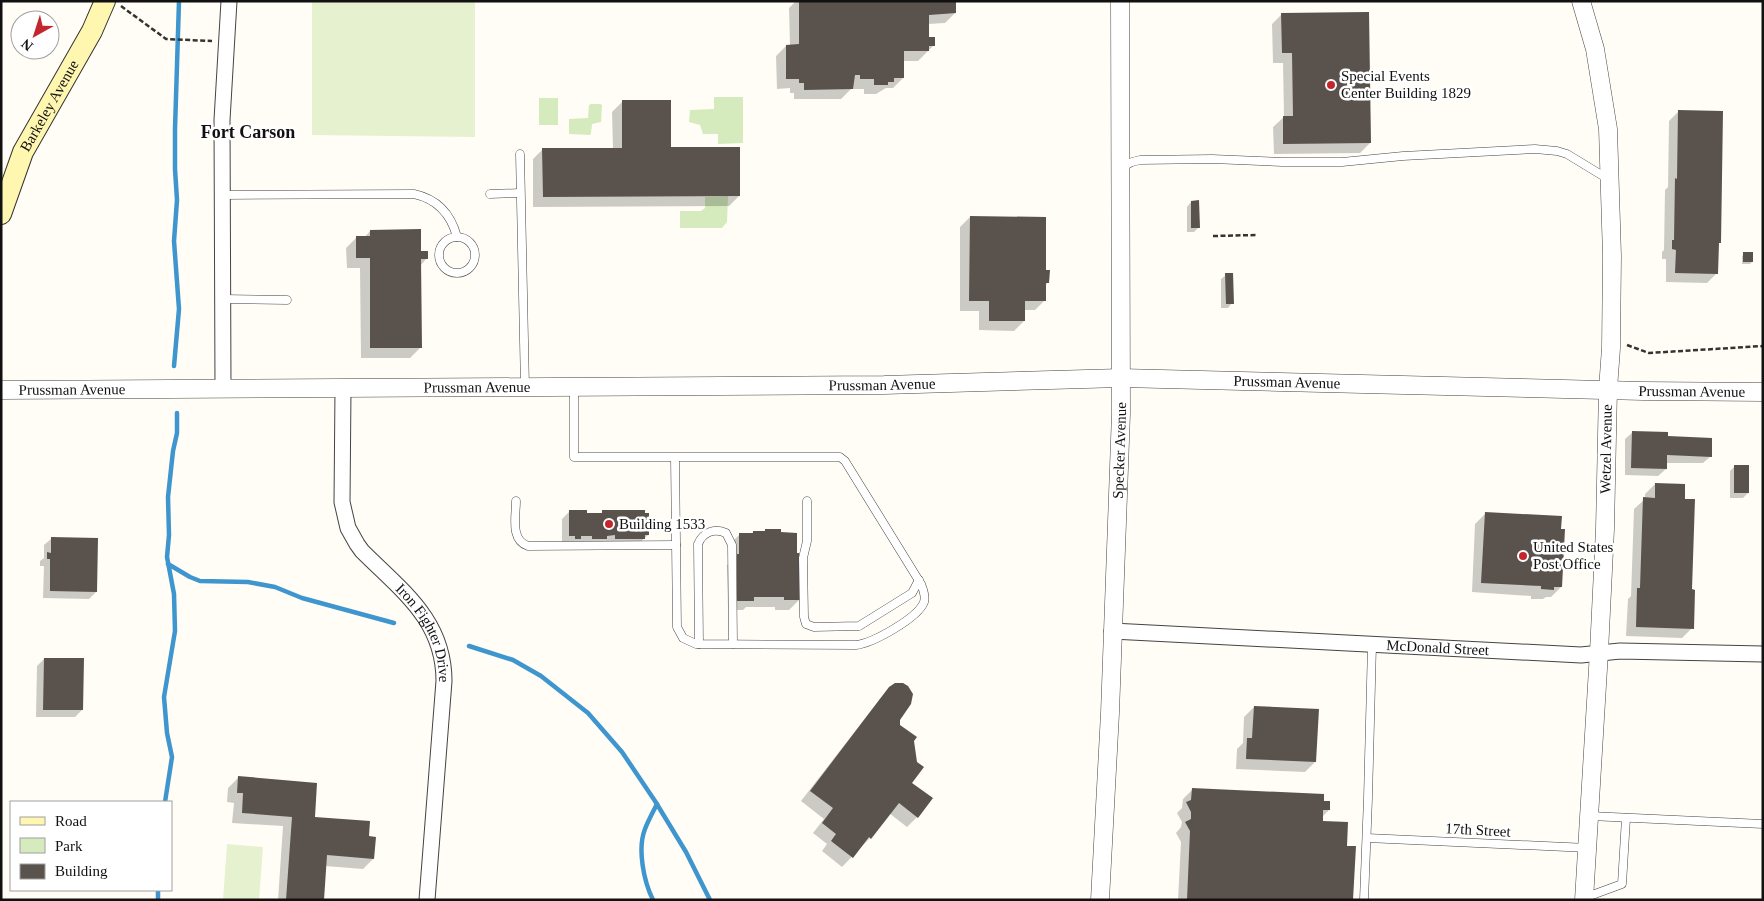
<svg xmlns="http://www.w3.org/2000/svg" width="1764" height="901" font-family="Georgia,serif">
	<rect width="100%" height="100%" fill="#fffdf5"/>
	<!-- green -->
	<g fill="#d5ebbd">
		<polygon points="714,97 743,97 743,143 718,144 718,134 703,134 700,125 689,122 690,110 714,109"/>
		<rect x="539" y="98" width="19" height="27"/>
		<polygon points="591,104 600,104 602,105 601,122 592,124 591,133 590,135 569,134 569,119 588,118 589,105"/>
		<polygon points="728,196 727,222 722,228 680,228 680,211 701,211 705,208 705,197"/>
	</g>
	<!-- pitch -->
	<g fill="#e6f2cf">
		<polygon points="312,1 475,1 475,137 312,135"/>
		<polygon points="227,844 263,847 259,900 223,900"/>
	</g>
	<!-- shadow -->
	<g fill="#0003">
		<polygon points="796,1 955,1 955,13 945,23 928,24 928,38 934,45 918,61 902,61 903,78 893,88 886,88 876,94 864,94 864,89 851,89 841,99 794,99 794,93 790,93 790,88 777,89 776,56 786,46 790,46 789,8"/>
		<polygon points="1282,14 1370,143 1360,153 1274,154 1273,127 1284,117 1283,63 1273,63 1272,24"/>
		<polygon points="622,102 670,148 739,196 729,206 533,207 533,159 543,149 613,149 612,112"/>
		<polygon points="1679,111 1717,244 1717,273 1707,283 1666,282 1666,259 1662,259 1662,252 1664,250 1665,190 1668,187 1669,121"/>
		<polygon points="1191,202 1199,227 1194,232 1187,232 1187,207"/>
		<polygon points="970,217 1045,271 1048,282 1045,286 1045,300 1035,310 1024,310 1024,321 1014,331 979,330 979,311 960,311 960,227"/>
		<polygon points="370,231 420,252 427,258 420,266 420,348 410,358 361,358 360,268 347,268 346,248 356,238 364,238"/>
		<polygon points="1744,254 1752,262 1750,264 1742,264 1742,256"/>
		<polygon points="1226,275 1232,303 1228,308 1221,308 1221,279"/>
		<polygon points="1633,432 1667,438 1711,456 1703,463 1666,463 1666,469 1658,476 1625,475 1625,439"/>
		<polygon points="1735,466 1748,493 1743,498 1730,498 1730,471"/>
		<polygon points="1655,484 1691,591 1692,628 1682,638 1626,636 1628,599 1631,596 1634,509 1645,499 1645,494"/>
		<polygon points="569,512 585,514 600,514 603,512 648,535 636,546 562,543 562,519"/>
		<polygon points="1485,514 1561,587 1551,597 1546,597 1543,599 1531,599 1531,596 1472,592 1475,524"/>
		<polygon points="765,530 799,600 789,610 775,610 775,607 746,607 743,610 728,610 727,565 730,563 730,544 740,534 751,534 753,532 764,532"/>
		<polygon points="52,538 96,592 89,599 43,598 44,566 40,566 40,561 44,558 44,545"/>
		<polygon points="44,659 82,710 75,717 36,717 37,666"/>
		<polygon points="890,688 899,725 913,741 911,783 917,817 907,827 889,813 870,838 842,867 822,851 827,844 813,833 824,819 801,801 880,699"/>
		<polygon points="1254,707 1315,762 1305,772 1236,769 1237,749 1243,743 1244,717"/>
		<polygon points="238,778 313,818 368,837 373,859 363,869 325,866 322,900 278,900 283,826 232,823 234,803 227,802 228,788"/>
		<polygon points="1193,789 1322,802 1329,810 1322,817 1322,822 1346,847 1352,900 1178,900 1181,842 1176,833 1181,827 1182,822 1177,813 1182,808 1183,799"/>
	</g>
	<g fill="none" stroke-linecap="round" stroke-linejoin="round">
		<!-- stream -->
		<g stroke="#3f96cf" stroke-width="4.5">
			<polyline points="174,366 179,309 174,241 177,200 175,169 175,129 179,1"/>
			<polyline points="168,564 190,577 200,581 248,582 275,587 302,598 394,623"/>
			<polyline points="469,646 513,660 541,676 588,713 622,752 655,801 686,852 710,900"/>
			<polyline points="165,802 172,757 167,733 164,697 175,631 174,594 167,557 169,535 168,497 173,451 177,433 177,413"/>
			<polyline points="158,900 158,890"/>
			<path d="M653,900C644,882 637,849 645,829C648,821 653,812 657,804"/>
		</g>
	</g>
	<!-- building -->
	<g fill="#5a524d">
		<polygon points="799,1 956,1 956,13 929,15 929,37 935,37 935,46 929,46 929,51 904,51 904,78 894,78 894,82 888,82 888,85 874,85 874,79 860,79 860,75 855,75 853,89 804,90 804,83 799,83 799,79 786,79 786,45 799,44"/>
		<polygon points="1369,12 1371,143 1283,144 1283,116 1293,116 1292,53 1282,53 1281,13"/>
		<polygon points="622,100 671,100 671,147 740,147 740,196 543,197 542,148 622,148"/>
		<polygon points="1678,110 1723,111 1721,243 1719,243 1718,274 1675,273 1676,250 1672,249 1672,240 1674,240 1675,178 1677,179"/>
		<polygon points="1199,200 1200,228 1191,228 1191,201"/>
		<polygon points="970,216 1046,217 1046,270 1050,270 1049,283 1046,283 1046,301 1025,301 1025,321 989,321 989,301 969,301"/>
		<polygon points="421,229 421,251 428,251 428,259 421,259 422,348 370,348 370,258 356,258 356,236 370,236 370,230"/>
		<rect x="1743" y="252" width="10" height="10"/>
		<polygon points="1225,273 1233,273 1234,304 1226,304"/>
		<polygon points="1632,431 1668,432 1668,436 1712,438 1712,457 1667,455 1667,469 1631,468"/>
		<rect x="1734" y="465" width="15" height="28"/>
		<polygon points="1655,483 1685,484 1685,499 1695,499 1692,589 1695,590 1694,629 1636,627 1637,588 1640,588 1643,497 1655,498"/>
		<polygon points="569,510 587,510 587,513 602,513 602,510 645,510 645,513 649,513 649,535 645,535 645,539 615,539 615,535 607,536 607,539 592,539 592,536 581,536 581,539 575,539 575,536 569,536"/>
		<polygon points="1485,512 1562,516 1561,529 1565,529 1562,587 1554,587 1554,590 1541,589 1541,586 1481,583"/>
		<polygon points="765,529 781,529 781,532 797,533 797,553 799,553 800,600 784,600 784,597 754,597 754,601 737,601 737,554 739,554 739,533 753,533 753,531 765,531"/>
		<polygon points="51,537 98,538 97,592 50,591 50,559 47,559 47,552 51,553"/>
		<polygon points="44,658 84,658 83,710 43,710"/>
		<polygon points="895,683 903,683 908,686 913,694 911,704 900,720 900,725 917,737 914,741 917,762 924,767 912,783 933,798 918,818 899,803 871,839 869,837 853,858 831,841 836,834 822,823 833,808 810,791 889,687"/>
		<polygon points="1254,706 1319,709 1316,762 1246,759 1247,738 1252,738"/>
		<polygon points="238,776 317,783 315,817 370,821 369,836 376,837 374,859 327,855 324,900 286,900 292,817 242,813 243,793 237,793"/>
		<polygon points="1192,788 1324,794 1324,801 1330,801 1330,810 1323,810 1323,821 1348,822 1347,846 1356,846 1353,900 1187,900 1190,831 1185,822 1191,819 1191,812 1186,802 1191,800"/>
	</g>
	<g fill="none" stroke-linecap="round" stroke-linejoin="round">
		<defs>
			<g id="service">
				<polyline points="520,154 525,387"/>
				<polyline points="1122,167 1132,162 1140,160 1212,159 1282,162 1342,162 1403,156 1535,149 1557,151 1567,154 1608,179"/>
				<polyline points="490,194 520,193"/>
				<path d="M223,195L414,194C437,199 451,214 457,237"/>
				<circle cx="457" cy="255" r="18"/>
				<polyline points="223,299 287,300"/>
				<path d="M574,387V457H840L845,461L921,584C923,589 926,596 924,602C918,618 873,643 856,645L696,644L683,638L677,627L675,457"/>
				<path d="M516,501C516,516 510,540 528,546L676,545"/>
				<polyline points="807,501 807,541 803,558 804,617 806,624 814,627 859,626 912,593 919,580"/>
				<path d="M699,644L698,544C703,532 714,528 726,533L732,545L733,644"/>
				<polyline points="1590,816 1763,824"/>
				<polyline points="1367,838 1588,848"/>
				<polyline points="1584,898 1622,884 1626,818"/>
				<polyline points="1364,900 1368,798 1372,645"/>
			</g>
			<g id="minor">
				<polyline points="223,389 222,120 229,1"/>
				<path id="s1" d="M343,389L342,502L348,528L357,544L362,551C402,591 444,620 444,681L427,900"/>
				<path id="s2" d="M1112,631L1581,655L1620,651L1763,654"/>
			</g>
			<g id="tertiary">
				<polyline points="1581,1 1595,49 1608,129 1612,256 1611,348 1608,389 1605,529 1599,652 1584,900"/>
				<path id="s3" d="M1,390L884,385L1121,378L1643,391L1763,392"/>
				<path id="s4" d="M1100,900L1110,713L1121,413L1120,1"/>
			</g>
			<g id="secondary">
				<path id="s5" d="M1,214L23,152L92,31L105,1"/>
			</g>
		</defs>
		<!-- service casing -->
		<use href="#service" stroke="#444" stroke-width="9"/>
		<!-- minor casing -->
		<use href="#minor" stroke="#444" stroke-width="17"/>
		<!-- tertiary casing -->
		<use href="#tertiary" stroke="#444" stroke-width="19"/>
		<!-- secondary casing -->
		<use href="#secondary" stroke="#333" stroke-width="22"/>
		<!-- path -->
		<g stroke="#333" stroke-width="2.5" stroke-dasharray="5 2.5" stroke-linecap="butt">
			<polyline points="121,6 166,39 212,41"/>
			<polyline points="1213,236 1256,235"/>
			<polyline points="1627,345 1649,353 1763,346"/>
		</g>
		<!-- service -->
		<use href="#service" stroke="#fff" stroke-width="8"/>
		<!-- minor -->
		<use href="#minor" stroke="#fff" stroke-width="15"/>
		<!-- tertiary -->
		<use href="#tertiary" stroke="#fff" stroke-width="18"/>
		<!-- secondary -->
		<use href="#secondary" stroke="#fff6b0" stroke-width="20"/>
	</g>
	<!-- markers -->
	<g fill="#c4262e" stroke="#fff" stroke-width="2">
		<circle cx="1331" cy="85" r="5"/>
		<circle cx="609" cy="524" r="5"/>
		<circle cx="1523" cy="556" r="5"/>
	</g>
	<g text-anchor="middle" dominant-baseline="central" stroke-width="5" stroke-linejoin="round" paint-order="stroke">
		<!-- poi labels -->
		<g font-size="15" fill="#111" stroke="#fff" text-anchor="start">
			<text x="1341" y="76">Special Events<tspan x="1341" dy="17">Center Building 1829</tspan></text>
			<text x="619" y="524">Building 1533</text>
			<text x="1533" y="547">United States<tspan x="1533" dy="17">Post Office</tspan></text>
		</g>
		<!-- street labels -->
		<g font-size="15" fill="#111" stroke="#fff">
			<text stroke="none"><textPath href="#s5" startOffset="119">Barkeley Avenue</textPath></text>
			<text stroke="none"><textPath href="#s3" startOffset="1286">Prussman Avenue</textPath></text>
			<text stroke="none"><textPath href="#s3" startOffset="881">Prussman Avenue</textPath></text>
			<text stroke="none"><textPath href="#s3" startOffset="476">Prussman Avenue</textPath></text>
			<text stroke="none"><textPath href="#s3" startOffset="71">Prussman Avenue</textPath></text>
			<text stroke="none"><textPath href="#s3" startOffset="1691">Prussman Avenue</textPath></text>
			<text transform="translate(1606 449) rotate(-89)">Wetzel Avenue</text>
			<text stroke="none"><textPath href="#s4" startOffset="450">Specker Avenue</textPath></text>
			<text stroke="none"><textPath href="#s1" startOffset="272">Iron Fighter Drive</textPath></text>
			<text stroke="none"><textPath href="#s2" startOffset="326">McDonald Street</textPath></text>
			<text transform="translate(1478 830) rotate(3)">17th Street</text>
		</g>
		<!-- quarter labels -->
		<g font-size="18" font-weight="bold" fill="#111" stroke="#fff">
			<text x="248" y="132">Fort Carson</text>
		</g>
	</g>
	<!-- border -->
	<rect width="1764" height="901" fill="none" stroke="#111111" stroke-width="5"/>
	<!-- legend -->
	<rect x="10" y="801" width="162" height="90" fill="#ffffff" stroke="#a0a0a0"/>
	<rect x="20" y="817" width="25" height="8" fill="#fff6b0" stroke="#a0a0a0"/>
	<text x="55" y="826" font-size="15" fill="#111111">Road</text>
	<rect x="20" y="838" width="25" height="15" fill="#d5ebbd" stroke="#a0a0a0"/>
	<text x="55" y="851" font-size="15" fill="#111111">Park</text>
	<rect x="20" y="864" width="25" height="15" fill="#5a524d" stroke="#a0a0a0"/>
	<text x="55" y="876" font-size="15" fill="#111111">Building</text>
	<!-- north arrow -->
	<g transform="translate(35 35) rotate(219)"><circle r="24" fill="#ffffff" stroke="#a0a0a0"/>
	<path d="M0-4L9 19L0 12L-9 19Z" fill="#c4262e"/>
	<text y="-8" font-size="14" font-weight="bold" text-anchor="middle" fill="#111111">N</text>
	</g>
</svg>
